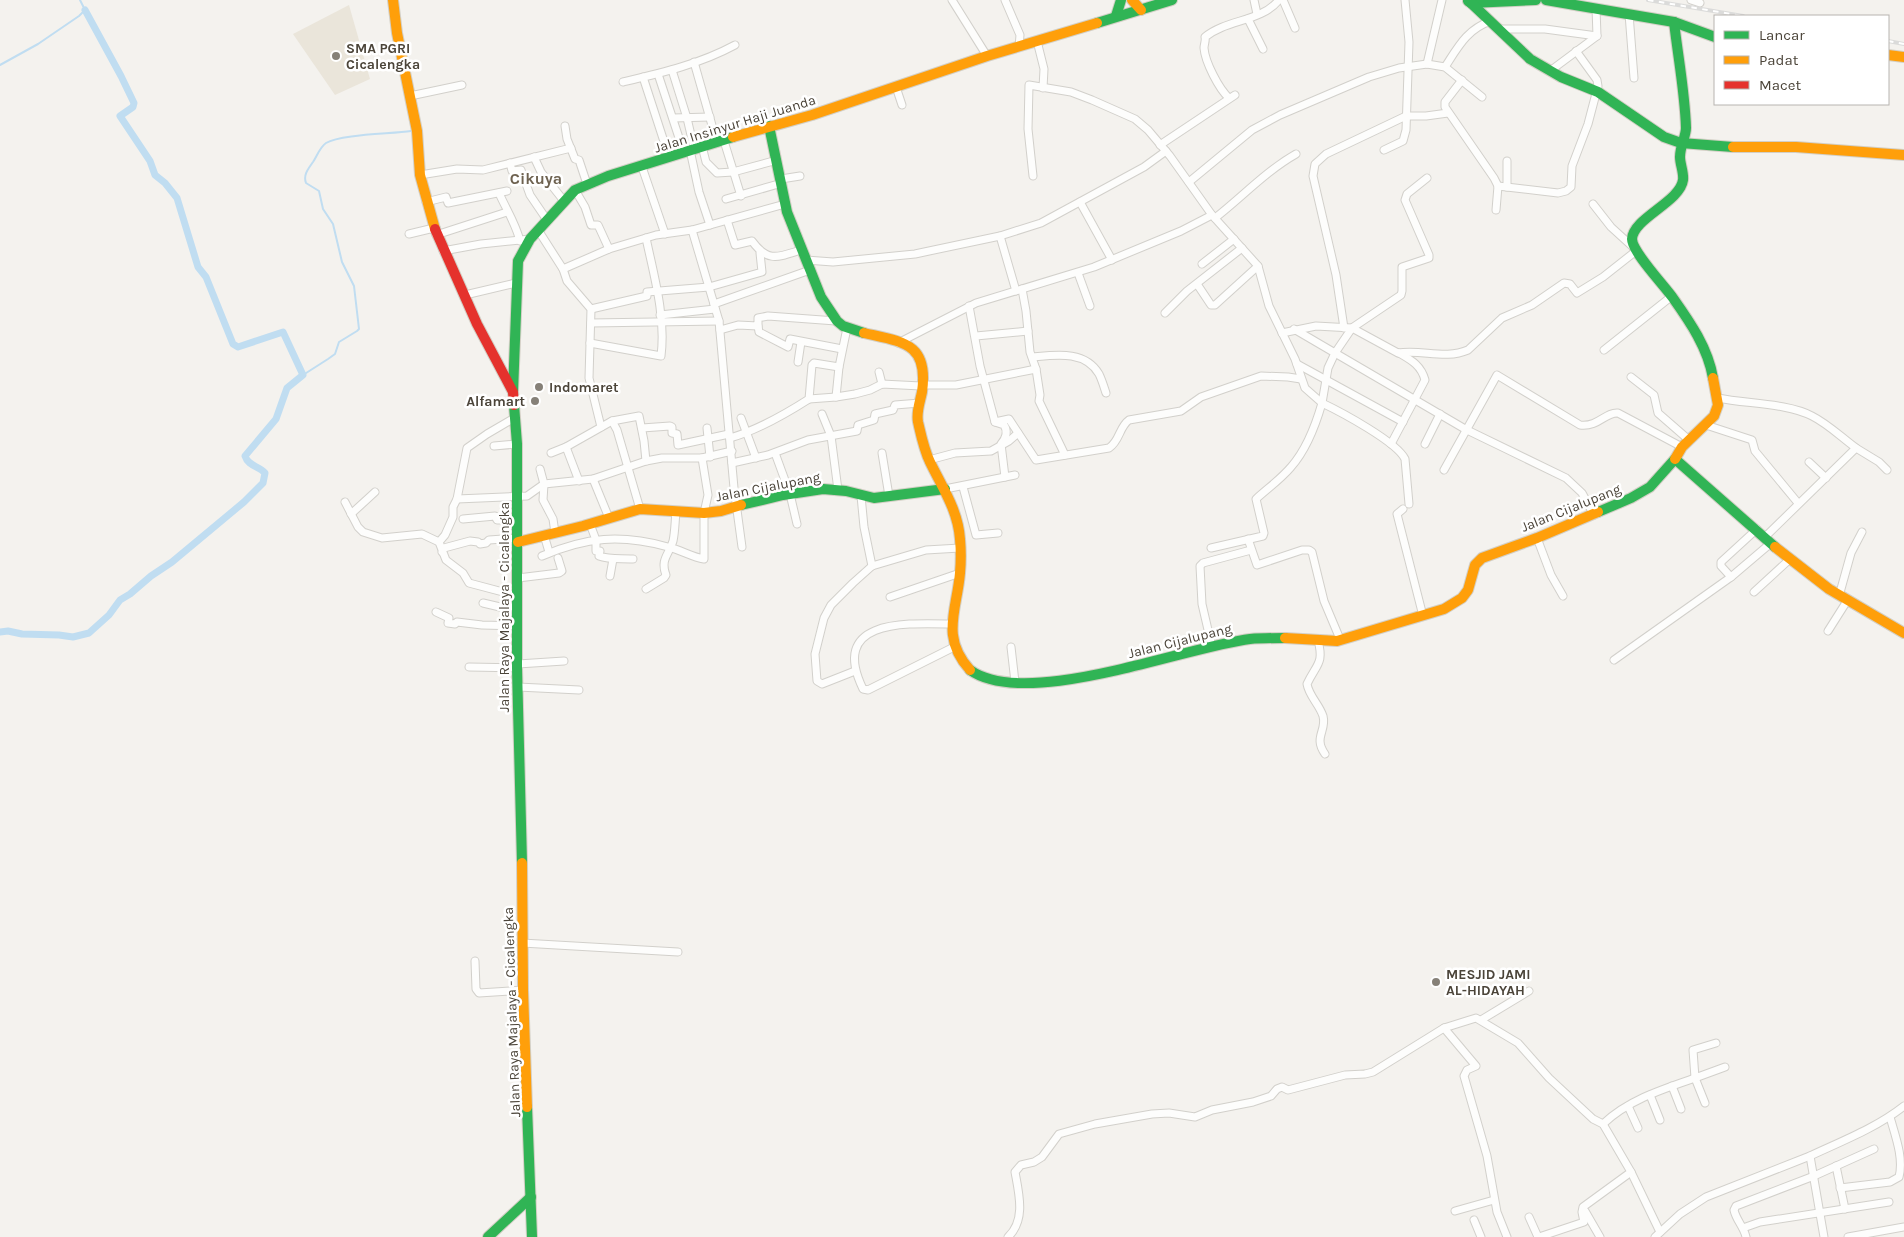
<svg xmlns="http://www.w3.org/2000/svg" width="1904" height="1237" font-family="Karla,sans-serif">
	<rect width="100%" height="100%" fill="#f4f2ee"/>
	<!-- education -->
	<polygon fill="#eae5da" points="349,5 370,79 335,95 293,34"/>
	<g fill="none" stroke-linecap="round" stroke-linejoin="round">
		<!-- stream -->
		<g stroke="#c0ddf1" stroke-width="2">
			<polyline points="0,65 38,44 79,16 85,10 80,0"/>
			<path d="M303,375L328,359L335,354L339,342L357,331L359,329L354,286L342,262L333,224L323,209L319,191L306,183C303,175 308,169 313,162C317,156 320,147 326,143C341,134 391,134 411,131"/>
		</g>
		<!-- canal -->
		<path stroke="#c0ddf1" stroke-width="7" d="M0,632L8,631L22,634L59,635L73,637L89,633L109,615L120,600L130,594L151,576L172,562L244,502L263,483L265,473C259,466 248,466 245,456L276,419L287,388L303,375L283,332L238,347L233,344L206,277L198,267L177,198L165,183L155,175L150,161L120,116L133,107L134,103L121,76L85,10"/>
		<defs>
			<g id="street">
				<polyline points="952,0 987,56"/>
				<polyline points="1005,0 1020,35 1019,47"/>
				<polyline points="1254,0 1257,14"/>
				<polyline points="1283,0 1295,28"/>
				<polyline points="1691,0 1700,3"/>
				<polyline points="1629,14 1634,78"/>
				<polyline points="1248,19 1263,49"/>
				<polyline points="1499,29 1545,29 1597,36"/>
				<polyline points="1037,41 1044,69 1043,88"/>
				<polyline points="694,62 717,143"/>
				<polyline points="1427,64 1442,0"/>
				<path d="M1445,67C1458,47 1467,29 1491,21"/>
				<polyline points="672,70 687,118 694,148"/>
				<polyline points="1550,71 1597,36 1596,8"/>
				<polyline points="658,74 684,153"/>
				<polyline points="643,77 669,157"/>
				<polyline points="1462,80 1445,102 1445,107 1494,178 1498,186 1496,210"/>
				<path d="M623,82C661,73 700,64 735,45"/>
				<polyline points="896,87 902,105"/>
				<polyline points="410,96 462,85"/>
				<path d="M1229,98C1219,89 1205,62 1204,48C1204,44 1206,41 1205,37C1227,19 1261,22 1279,0"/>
				<polyline points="673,118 710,117"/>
				<polyline points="565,126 567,139 575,159 579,160 587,184"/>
				<polyline points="724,141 741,196"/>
				<polyline points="1160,145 1235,95"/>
				<polyline points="702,146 706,162 717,173 733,172 777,160"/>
				<polyline points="690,150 699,192 710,225"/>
				<polyline points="1384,150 1403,141 1406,130 1409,42 1405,0"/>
				<polyline points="534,157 541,172 564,201"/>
				<polyline points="510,163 512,171 521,170 530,195 547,220"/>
				<polyline points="642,167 665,234"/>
				<polyline points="420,175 457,169 483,170 571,148"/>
				<path d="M1033,176L1028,129L1029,85L1071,92L1092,100L1135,119L1148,130L1170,156L1212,215L1258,266L1269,306L1295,359L1305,388L1322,403C1316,424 1306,450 1291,467C1281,479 1268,488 1256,499L1264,533L1263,536L1211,548"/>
				<polyline points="1427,178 1407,194 1405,200 1429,255 1429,258 1402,267 1402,291 1401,295 1352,328 1335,353 1465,429 1566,478 1582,493 1594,515"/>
				<polyline points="781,179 800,176"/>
				<polyline points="1189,182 1252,130 1280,115 1369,77 1399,68 1427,64 1445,67 1482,97"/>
				<polyline points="1498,186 1558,193 1566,191 1571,187 1572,166 1588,124 1598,86 1597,80 1576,51"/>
				<polyline points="1507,187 1507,161"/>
				<polyline points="575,190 585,207 591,225 598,225 609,249"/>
				<path d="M499,193C506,209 516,224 520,241"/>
				<polyline points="726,199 782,183"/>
				<polyline points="426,202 446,197 448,203 507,191"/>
				<polyline points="1080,202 1112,260"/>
				<polyline points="1593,204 1611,227 1634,248"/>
				<path d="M1215,218C1242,197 1266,171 1296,154"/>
				<path d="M727,220L735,245L752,241C768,263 778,257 801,250"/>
				<polyline points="538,230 563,269 567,281 591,309 589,378 601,427"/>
				<polyline points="692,230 719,321 734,488 742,547"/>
				<polyline points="409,234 434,228"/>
				<polyline points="436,235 507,212"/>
				<polyline points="1000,236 1016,291"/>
				<polyline points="443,251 481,244 530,239"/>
				<polyline points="806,260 833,262 915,254 1000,236 1041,223 1144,167 1166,151"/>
				<polyline points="1202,264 1234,239"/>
				<polyline points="563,269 609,249 656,235 692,230 785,204"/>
				<polyline points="1078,273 1090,306"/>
				<polyline points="1197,284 1211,305 1215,305 1258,266"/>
				<polyline points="1022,289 1026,311 1030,352 1036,369 1040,395 1039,401 1065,455"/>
				<polyline points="465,295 516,283"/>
				<polyline points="714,304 810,270"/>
				<path d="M969,306L980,366L995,422L1004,425C1008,431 1006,438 1001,444L1005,477"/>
				<polyline points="591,309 647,296 647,292 709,287 762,272 760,253"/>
				<polyline points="1165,313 1187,291 1242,248"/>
				<polyline points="660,315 715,309"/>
				<polyline points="591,323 719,321"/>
				<polyline points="758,326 759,332 788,347 790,339 842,349"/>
				<polyline points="1344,328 1336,275 1313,176 1315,164 1326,154 1406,116 1426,116 1448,113"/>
				<path d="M1294,329L1335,353L1328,368L1322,403C1341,412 1397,442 1405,459L1409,504"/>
				<polyline points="720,330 738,325 758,326 758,318 768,316 836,321"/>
				<path d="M1282,333L1316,326L1352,328L1398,353C1422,349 1445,360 1468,350L1502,318L1532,305L1564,283L1570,284L1577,293L1603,277L1636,251"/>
				<polyline points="976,336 1028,331"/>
				<path d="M590,343L661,356C666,317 654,276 646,238"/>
				<polyline points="898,343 976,303 1094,267 1181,231 1212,215"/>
				<polyline points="1604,350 1672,296"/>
				<path d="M1033,357C1055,355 1085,350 1099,374C1102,380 1104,387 1106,393"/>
				<polyline points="798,362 801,342"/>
				<polyline points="1297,364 1403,422"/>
				<polyline points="879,372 882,384"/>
				<polyline points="1631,377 1654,395 1658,413 1689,440"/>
				<polyline points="922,385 956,385 1036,369"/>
				<polyline points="836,397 839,367"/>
				<path d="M1718,398C1747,404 1787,403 1812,416C1828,424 1841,437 1856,448L1765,537"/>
				<polyline points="809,399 836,397 855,394 870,390 882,384 921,386"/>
				<polyline points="822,414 831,436 838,490"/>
				<polyline points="741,418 756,458"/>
				<polyline points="612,421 617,430 640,509"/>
				<path d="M995,422L1009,419L1036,460L1109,448C1120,441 1119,427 1129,420L1181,411L1201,397L1261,376L1288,377L1301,379"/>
				<polyline points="1706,425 1752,440 1755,451 1798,503"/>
				<polyline points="642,428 670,426 672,427 672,433 677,434 678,445 729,434"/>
				<polyline points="707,428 710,457"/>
				<path d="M730,438C758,430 784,415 809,399L812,365L814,363L839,367L847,328"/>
				<path d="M1391,444L1425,380C1421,365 1411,360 1399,353"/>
				<polyline points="1425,444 1440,414"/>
				<polyline points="494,446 517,444"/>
				<polyline points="566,447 612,421 639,416 644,441 646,461"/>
				<polyline points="1856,448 1879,462 1887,470"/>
				<polyline points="551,453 566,447 579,481"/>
				<polyline points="775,453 790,494 797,524"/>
				<polyline points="882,453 889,496"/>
				<polyline points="929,460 955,453 991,451 1009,441 1018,433"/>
				<polyline points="1809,462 1826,478"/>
				<polyline points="732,463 768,455 808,440 857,431 858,425 874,420 875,414 893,410 895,405 920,403"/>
				<polyline points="540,469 544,484 543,500 553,519 555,533"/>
				<path d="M1444,470L1497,375L1580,425C1599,427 1605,412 1618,413L1682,447"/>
				<polyline points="593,479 609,518"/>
				<polyline points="963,487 976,535 998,533"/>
				<polyline points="945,489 1015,475"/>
				<polyline points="861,496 864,527 872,566"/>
				<polyline points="457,499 527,496 544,484 593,479 646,461 662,458 702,458 732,451"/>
				<polyline points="345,502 358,527 363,532 382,538 422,534 439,542 446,560 463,573 469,583 518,596"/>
				<polyline points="1403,509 1397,514 1423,616"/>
				<polyline points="351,514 375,492"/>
				<polyline points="463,519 495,516 497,520 517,520"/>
				<path d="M590,524L596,540V551H600L599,556C610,560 621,558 633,559"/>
				<polyline points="544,535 549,552"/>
				<polyline points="1537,538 1551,575 1563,596"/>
				<polyline points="1248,539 1257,565 1302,550 1309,550 1312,552 1324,601 1340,639"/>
				<polyline points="439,542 445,535 453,517 453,507 457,499 467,448 487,434 516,417"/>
				<polyline points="442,552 444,548 470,541 478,542 480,544 486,543 489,540 518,538"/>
				<path d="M542,556C586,537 621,534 668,547C681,550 692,557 704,559V513L708,495L702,458"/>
				<polyline points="610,576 613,559"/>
				<polyline points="1731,577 1771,543"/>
				<polyline points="518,578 559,573 562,571 558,558"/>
				<path d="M646,589L664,578L666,575C660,559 669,555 673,541C675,532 675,521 676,512"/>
				<polyline points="1754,592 1790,559"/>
				<polyline points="1839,596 1851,553 1862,532"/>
				<polyline points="890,597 960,573"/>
				<polyline points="483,603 500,607 517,607"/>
				<polyline points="436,612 449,618 448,623 455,624 457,622 482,625 518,626"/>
				<path d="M951,624C905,623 829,619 863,689L868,690L956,646"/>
				<polyline points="1828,631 1847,601"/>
				<path d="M1318,640C1324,664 1317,663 1307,684C1309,696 1319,704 1323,716C1327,731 1313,737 1325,754"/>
				<polyline points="1011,647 1015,682"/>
				<polyline points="1212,647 1202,604 1200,566 1203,563 1251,550"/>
				<polyline points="1614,660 1731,577 1721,566 1721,562 1757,529"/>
				<polyline points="518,664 564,661"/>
				<polyline points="469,667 517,668"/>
				<polyline points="855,671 822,684 817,681 815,654 824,618 831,605 853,583 872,566 926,550 960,548"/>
				<polyline points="518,687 579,690"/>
				<polyline points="522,943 678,952"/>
				<polyline points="475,961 476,989 479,993 523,990"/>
				<polyline points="1481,1020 1529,991"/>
				<polyline points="1444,1028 1476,1018 1518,1043 1549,1078 1593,1119 1603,1124 1631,1172 1583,1207 1582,1212 1584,1222 1539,1237"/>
				<polyline points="1716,1043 1693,1050 1695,1078 1725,1067"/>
				<polyline points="1672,1086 1681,1109"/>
				<polyline points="1650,1095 1660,1120"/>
				<polyline points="1628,1106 1638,1128"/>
				<path d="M1603,1124C1628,1100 1663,1089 1695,1078L1705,1103"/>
				<polyline points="1836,1166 1845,1209"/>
				<polyline points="1631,1172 1660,1232"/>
				<path d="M1840,1188L1890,1182L1899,1177C1904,1158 1895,1135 1890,1117"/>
				<polyline points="1455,1211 1494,1200"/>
				<polyline points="1585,1211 1600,1237"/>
				<polyline points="1529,1217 1538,1237"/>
				<polyline points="1474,1220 1481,1237"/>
				<polyline points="1743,1228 1760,1222 1889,1202"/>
				<path d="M1008,1237C1026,1220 1019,1194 1015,1172L1021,1165L1034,1162L1042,1157L1059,1134L1095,1124L1152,1114L1169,1113L1195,1117L1212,1110L1253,1102L1271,1096L1277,1089L1282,1087L1288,1090L1345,1075L1365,1074L1373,1072L1444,1028L1476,1066L1467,1070L1464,1076L1487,1156L1497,1212L1507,1237"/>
				<polyline points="1655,1237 1680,1214 1706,1197 1810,1156"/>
				<path d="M1746,1237C1744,1227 1736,1220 1734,1210L1736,1206L1814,1176L1874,1149"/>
				<path d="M1824,1237L1810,1156C1842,1141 1876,1128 1904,1106"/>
				<polyline points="1848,1237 1904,1227"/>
			</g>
			<g id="fast">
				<polyline points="1546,0 1674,22 1715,37"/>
				<polyline points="1468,1 1471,3 1536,0"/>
				<polyline points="1471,3 1530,59 1561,77 1598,92 1664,137 1681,143 1733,147"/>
				<polyline points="1116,16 1121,0"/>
				<path d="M1674,22C1678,57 1685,93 1686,128C1686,136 1680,146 1680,157C1680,164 1684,173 1683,180C1680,202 1633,218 1632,239C1632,252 1664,285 1673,298C1690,322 1708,348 1713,378"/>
				<polyline points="1097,23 1172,0"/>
				<polyline points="769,126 787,212 821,297 837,321 843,326 864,333"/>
				<polyline points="513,392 518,261 530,239 575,190 608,176 733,137"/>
				<polyline points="514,405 517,444 517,668 522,863"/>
				<polyline points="741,505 783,495 823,489 846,491 874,498 945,489"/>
				<polyline points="1598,512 1631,498 1650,487 1675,459 1775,547"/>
				<path d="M970,670C1026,710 1184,647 1250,639C1262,638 1273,638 1285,638"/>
				<polyline points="527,1107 532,1237"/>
				<polyline points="488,1237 531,1197"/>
			</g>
			<g id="slow">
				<polyline points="393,0 397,33 417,131 420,175 435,229"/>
				<polyline points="1132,0 1141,10"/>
				<polyline points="1888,55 1904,57"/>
				<polyline points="733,137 812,115 987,56 1097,23"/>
				<polyline points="1733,147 1796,147 1904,155"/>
				<path d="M864,333C903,342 929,343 922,392C920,402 916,412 918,422C921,435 924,450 930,462C942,487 958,510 960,539C961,550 961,562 960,573C957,610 940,637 970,670"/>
				<polyline points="1675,459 1682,447 1714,416 1718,405 1713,378"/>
				<polyline points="518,542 583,526 640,509 704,513 721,511 741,505"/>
				<polyline points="1775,547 1829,589 1904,633"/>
				<polyline points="1285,638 1337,641 1444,609 1462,598 1468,590 1475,565 1482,558 1537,538 1598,512"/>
				<polyline points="522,863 523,990 527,1107"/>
			</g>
			<polyline id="jam" points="435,229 477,324 513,392 514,405"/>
		</defs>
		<!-- street casing -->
		<use href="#street" stroke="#d2d0cb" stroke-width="9"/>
		<!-- fast casing -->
		<use href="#fast" stroke="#d3cfc5" stroke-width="12"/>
		<!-- slow casing -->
		<use href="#slow" stroke="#d3cfc5" stroke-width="12"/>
		<!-- jam casing -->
		<use href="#jam" stroke="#d3cfc5" stroke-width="12"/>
		<!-- street -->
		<use href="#street" stroke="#fdfdfc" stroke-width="7"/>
		<!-- fast -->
		<use href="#fast" stroke="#30b455" stroke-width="10"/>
		<!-- slow -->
		<use href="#slow" stroke="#ff9f0a" stroke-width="10"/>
		<!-- jam -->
		<use href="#jam" stroke="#e5322d" stroke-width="10"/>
		<defs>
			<g id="rail">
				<polyline points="1648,0 1743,16"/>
				<polyline points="1888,41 1904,44"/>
			</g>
		</defs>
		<!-- rail casing -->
		<use href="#rail" stroke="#dbdbda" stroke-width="4"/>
		<!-- rail -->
		<use href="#rail" stroke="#fff" stroke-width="2" stroke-dasharray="5.5" stroke-linecap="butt"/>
	</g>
	<!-- markers -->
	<g fill="#868178" stroke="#fff" stroke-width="2">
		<circle cx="336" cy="56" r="5"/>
		<circle cx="539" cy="387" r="5"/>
		<circle cx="535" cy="401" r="5"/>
		<circle cx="1436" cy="982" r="5"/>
	</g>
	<g text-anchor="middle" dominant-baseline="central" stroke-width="5" stroke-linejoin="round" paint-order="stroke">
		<!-- poi labels -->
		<g font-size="14" font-weight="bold" fill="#4b4439" stroke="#fff" text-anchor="start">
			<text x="346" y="48">SMA PGRI<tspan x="346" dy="16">Cicalengka</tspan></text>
			<text x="549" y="387">Indomaret</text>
			<text x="525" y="401" text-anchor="end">Alfamart</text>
			<text x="1446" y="974">MESJID JAMI<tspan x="1446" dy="16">AL-HIDAYAH</tspan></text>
		</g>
		<!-- street labels -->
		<g font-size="14" fill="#4b4439" stroke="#fff">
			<text transform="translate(735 124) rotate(-17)">Jalan Insinyur Haji Juanda</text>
			<text transform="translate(768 487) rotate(-11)">Jalan Cijalupang</text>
			<text transform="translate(1571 508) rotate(-22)">Jalan Cijalupang</text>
			<text transform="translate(504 607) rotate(-90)">Jalan Raya Majalaya - Cicalengka</text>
			<text transform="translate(1180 641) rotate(-14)">Jalan Cijalupang</text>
			<text transform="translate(512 1012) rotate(-92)">Jalan Raya Majalaya - Cicalengka</text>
		</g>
		<!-- quarter labels -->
		<g font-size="16" font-weight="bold" fill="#6e6250" stroke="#fff">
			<text x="536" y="178">Cikuya</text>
		</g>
	</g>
	<!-- legend -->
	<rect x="1714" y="15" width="175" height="90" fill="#ffffff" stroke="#b7b4b0"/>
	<rect x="1724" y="31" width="25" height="8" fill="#30b455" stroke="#b7b4b0"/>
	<text x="1759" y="40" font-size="15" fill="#4b4439">Lancar</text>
	<rect x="1724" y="56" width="25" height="8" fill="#ff9f0a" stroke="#b7b4b0"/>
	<text x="1759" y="65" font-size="15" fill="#4b4439">Padat</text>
	<rect x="1724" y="81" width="25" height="8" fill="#e5322d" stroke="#b7b4b0"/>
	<text x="1759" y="90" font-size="15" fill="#4b4439">Macet</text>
</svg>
